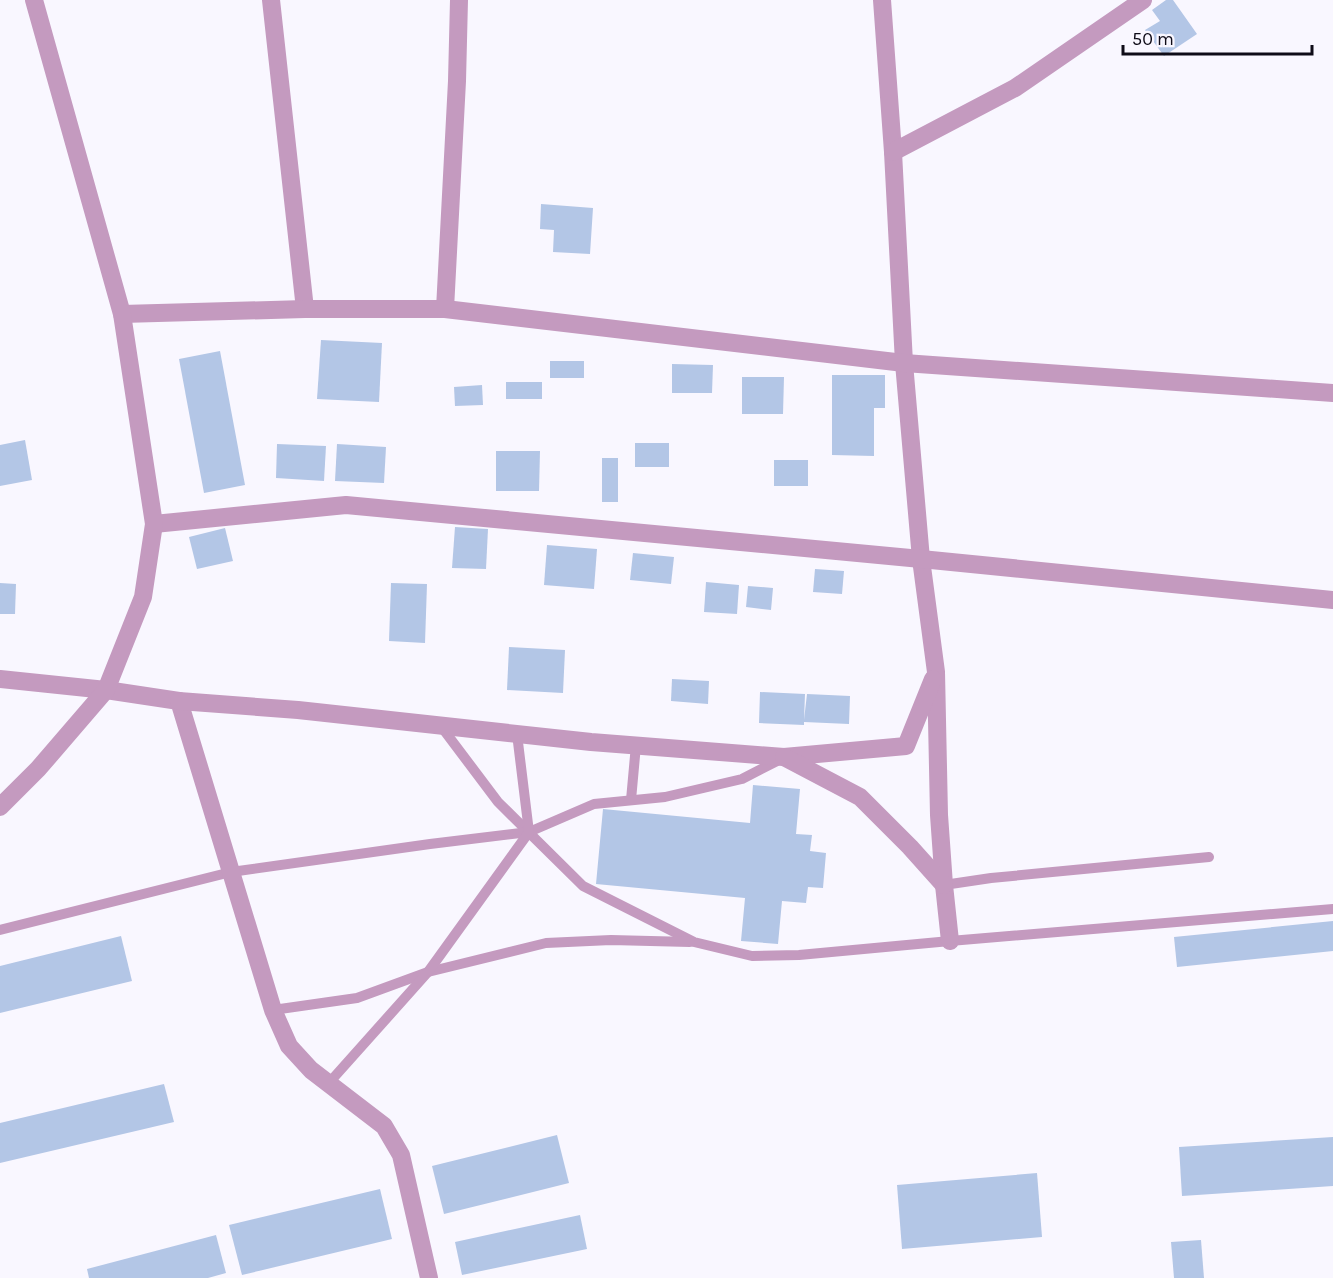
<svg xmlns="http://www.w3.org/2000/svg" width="1333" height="1278" font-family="Karla,sans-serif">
	<rect width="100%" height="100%" fill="#f9f7ff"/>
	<!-- building -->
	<g fill="#b3c6e6">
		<polygon points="1166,0 1173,0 1197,34 1164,56 1145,30 1160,21 1152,10"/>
		<polygon points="541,204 593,208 590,254 553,252 554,230 540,229"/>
		<polygon points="321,340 382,343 379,402 317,399"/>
		<polygon points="220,351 245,485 204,493 179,359"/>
		<rect x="550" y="361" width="34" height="17"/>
		<polygon points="672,364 713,365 712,393 672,393"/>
		<polygon points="832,375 885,375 885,408 874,408 874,456 832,455"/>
		<polygon points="742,377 784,377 783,414 742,414"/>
		<rect x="506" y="382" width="36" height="17"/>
		<polygon points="482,385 483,405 455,406 454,387"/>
		<polygon points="25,440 32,480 0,486 0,445"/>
		<rect x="635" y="443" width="34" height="24"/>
		<polygon points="277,444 326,446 324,481 276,478"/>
		<polygon points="337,444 386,447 384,483 335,481"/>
		<polygon points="496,451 540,451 539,491 496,491"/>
		<rect x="602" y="458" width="16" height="44"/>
		<rect x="774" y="460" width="34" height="26"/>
		<polygon points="455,527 488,529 486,569 452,568"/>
		<polygon points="225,528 233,561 197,569 189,537"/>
		<polygon points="547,545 597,549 594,589 544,585"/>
		<polygon points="633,553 674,557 671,584 630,580"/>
		<polygon points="815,569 844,571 842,594 813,592"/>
		<polygon points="706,582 739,585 737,614 704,612"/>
		<polygon points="0,583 16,584 15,614 0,614"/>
		<polygon points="391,583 427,584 425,643 389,641"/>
		<polygon points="748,586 773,588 771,610 746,607"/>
		<polygon points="509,647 565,650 563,693 507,690"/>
		<polygon points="672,679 709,681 708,704 671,701"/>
		<polygon points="760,692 805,694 804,720 807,694 850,696 849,724 804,722 804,725 759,723"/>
		<polygon points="753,785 800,789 796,834 812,835 810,851 826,853 823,888 808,887 806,903 782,901 778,944 741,941 745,898 596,884 603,809 750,823"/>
		<polygon points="1333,921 1333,951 1177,967 1174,937"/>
		<polygon points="121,936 132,981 0,1013 0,966"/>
		<polygon points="164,1084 174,1122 0,1163 0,1123"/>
		<polygon points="557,1135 569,1183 444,1214 432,1166"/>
		<polygon points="1333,1137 1333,1186 1182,1196 1179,1147"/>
		<polygon points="1037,1173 1042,1237 902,1249 897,1185"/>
		<polygon points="380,1189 392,1239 242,1275 229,1225"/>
		<polygon points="580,1215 587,1249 462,1275 455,1242"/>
		<polygon points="216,1235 226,1273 208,1278 89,1278 87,1269"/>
		<polygon points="1201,1240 1204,1278 1174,1278 1171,1242"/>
	</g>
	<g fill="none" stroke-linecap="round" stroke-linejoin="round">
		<!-- service -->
		<g stroke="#c49abf" stroke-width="10">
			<polyline points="440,725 498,802 583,886 694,942 752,956 799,955 950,941 1333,909"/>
			<polyline points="631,800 636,745"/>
			<polyline points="944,885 991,878 1209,857"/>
			<polyline points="0,930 231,872 430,844 529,832 594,804 665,797 742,779 781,759"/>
			<polyline points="273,1010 357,998 428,972 546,943 611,940 690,942"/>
			<polyline points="328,1084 428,972 529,832 517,734"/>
		</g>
		<!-- minor -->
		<g stroke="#c49abf" stroke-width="18">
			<polyline points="271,0 305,309"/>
			<polyline points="882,0 893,152 904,363 921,559 936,672 939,815 944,885 950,941"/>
			<polyline points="893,152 1015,88 1143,0"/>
			<polyline points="445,309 457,81 459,0"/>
			<polyline points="122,314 305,309 445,309 904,363 1333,393"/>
			<polyline points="154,524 346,505 921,559 1333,600"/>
			<polyline points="0,679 106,690 179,701 273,1010 289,1046 311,1070 384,1126 401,1155 429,1278"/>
			<polyline points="179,701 298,710 591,742 784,757 906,746 933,679"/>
			<polyline points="784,757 860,797 910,847 944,885"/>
			<polyline points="0,807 38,769 106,690 143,597 154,524 122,314 34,0"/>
		</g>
	</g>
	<!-- scale -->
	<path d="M1123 45v9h189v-9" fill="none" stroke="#0f0c18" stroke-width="3"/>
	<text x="1132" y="45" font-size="18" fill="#0f0c18" stroke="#f9f7ff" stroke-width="4.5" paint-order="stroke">50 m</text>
</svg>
